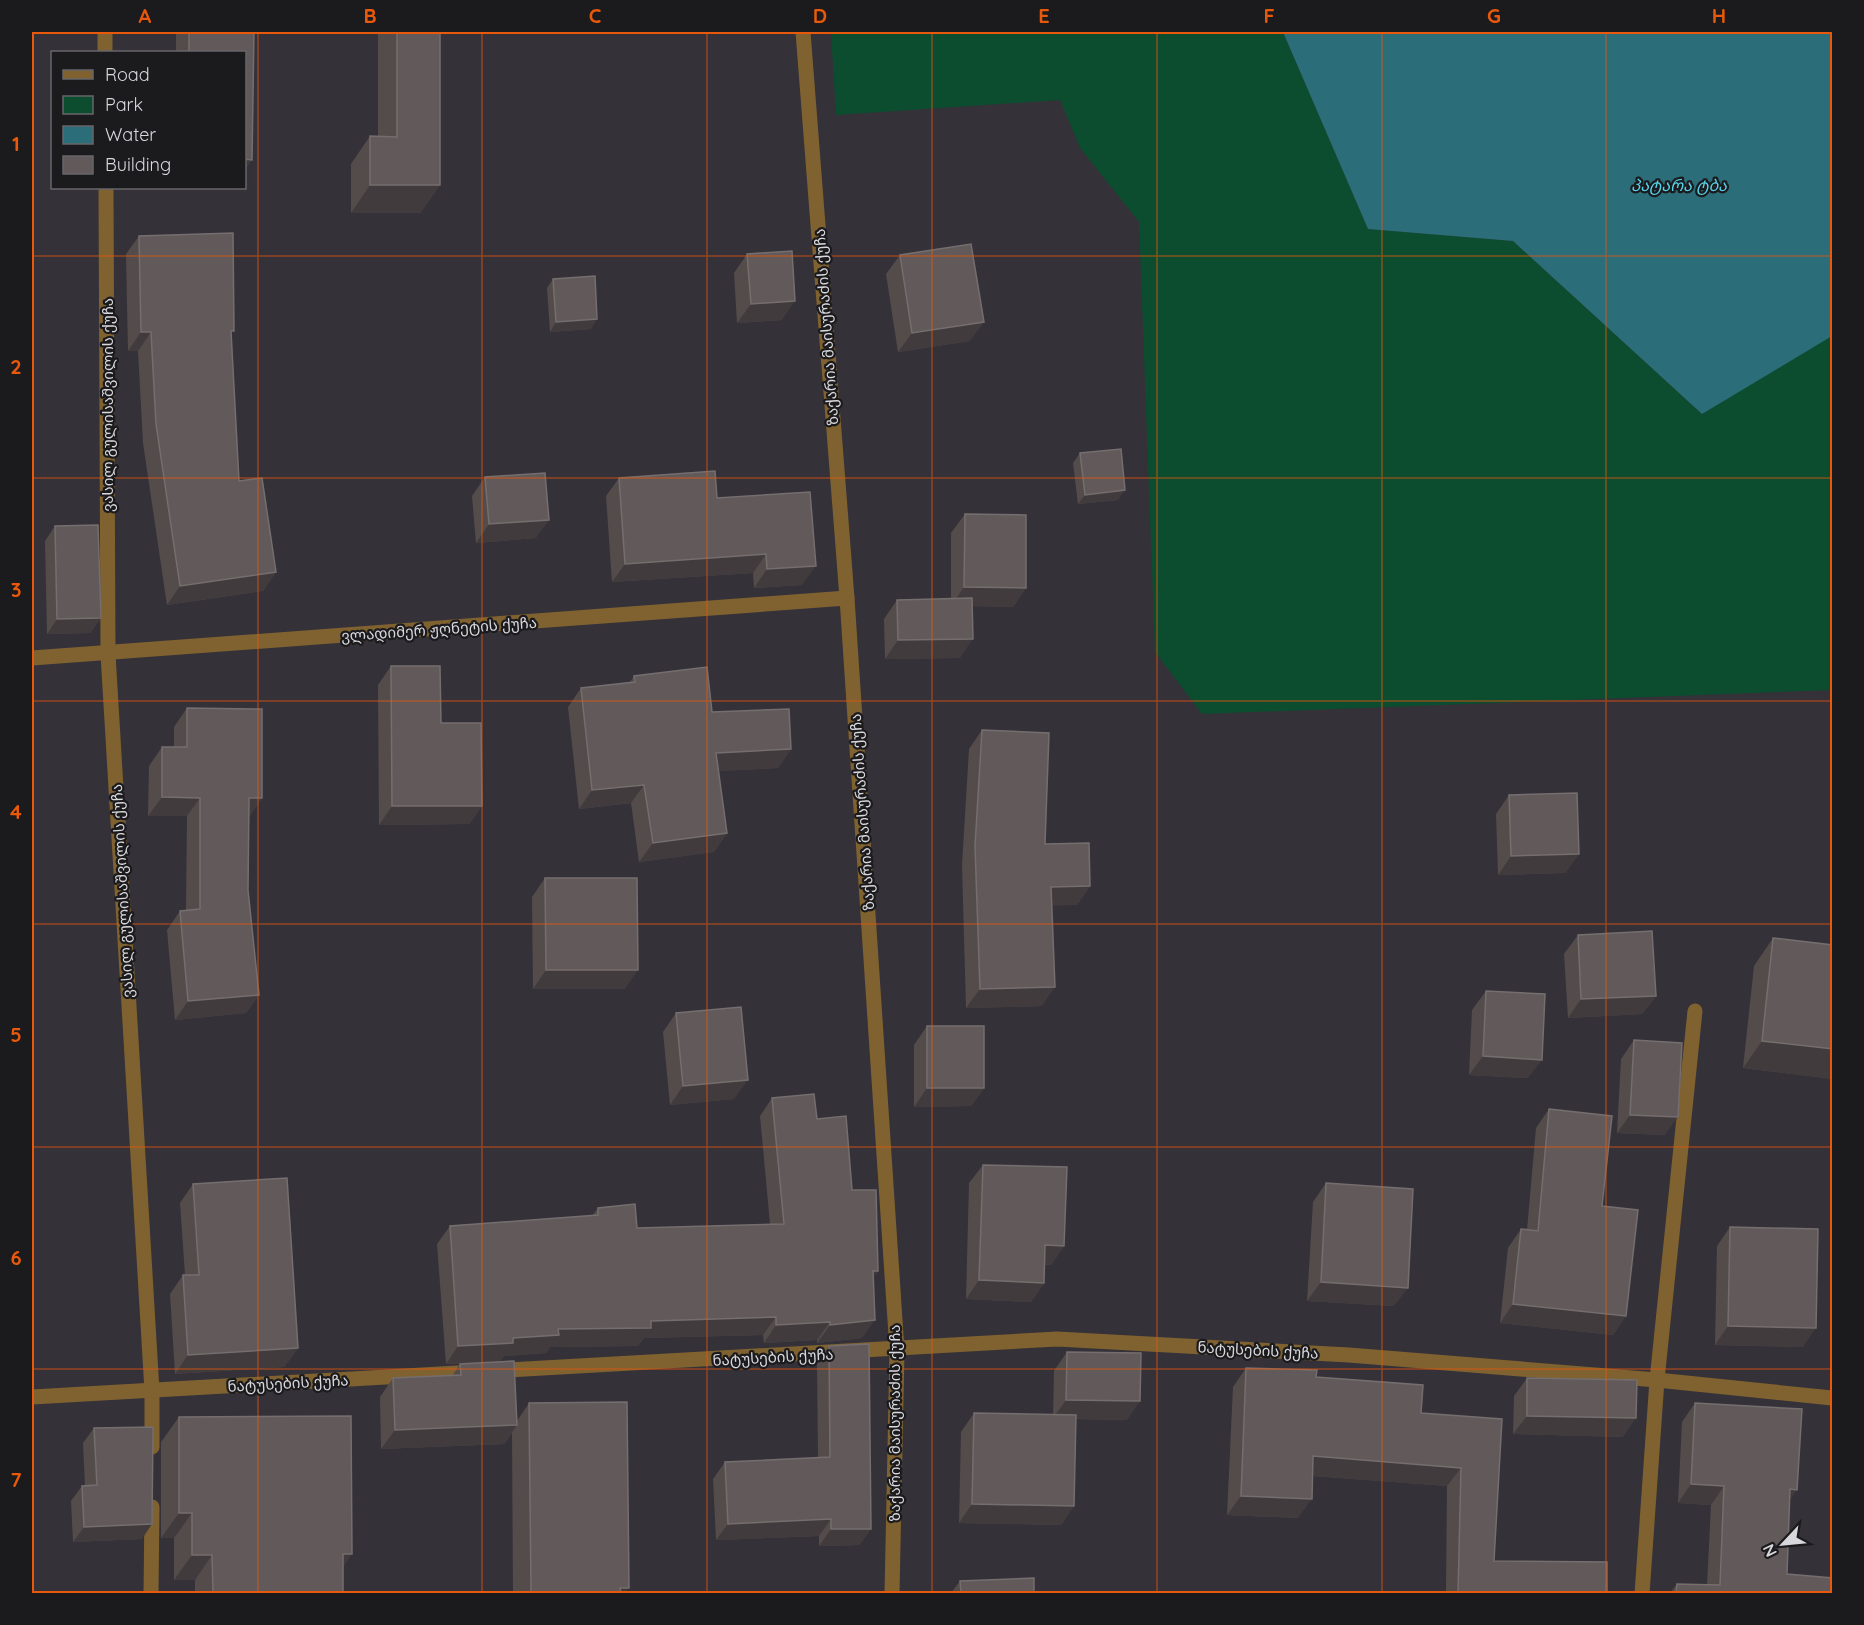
<svg xmlns="http://www.w3.org/2000/svg" width="1864" height="1625" font-family="Quicksand,'Noto Sans Georgian',sans-serif">
	<rect width="100%" height="100%" fill="#343139"/>
	<!-- green -->
	<polygon fill="#0c4d2f" points="831,32 1283,32 1368,229 1513,241 1702,414 1832,330 1832,690 1202,714 1155,652 1139,222 1080,148 1060,100 836,115"/>
	<!-- water -->
	<polygon fill="#2c6d7a" points="1283,32 1832,32 1832,336 1702,414 1513,241 1368,229"/>
	<g fill="none" stroke-linecap="round" stroke-linejoin="round">
		<!-- minor -->
		<g stroke="#7f622f" stroke-width="15">
			<polyline points="105,32 105,52"/>
			<polyline points="106,188 108,654 152,1391 152,1447"/>
			<polyline points="32,658 847,598"/>
			<polyline points="32,1397 1057,1339 1349,1355 1657,1380 1832,1398"/>
			<polyline points="151,1594 152,1507"/>
			<polyline points="1642,1594 1657,1380 1695,1011"/>
		</g>
		<!-- tertiary -->
		<polyline stroke="#7f622f" stroke-width="15" points="803,32 847,598 897,1350 892,1594"/>
	</g>
	<!-- wall -->
	<g fill="#544c4b">
		<polygon points="176,32 254,32 252,160 244,170 244,52 176,52"/>
		<polygon points="378,32 440,32 440,185 420,213 351,213 351,164 370,136 378,137"/>
		<polygon points="139,236 231,335 239,481 276,572 263,591 167,605 143,443 138,351 128,351 126,254"/>
		<polygon points="747,254 782,320 737,323 734,273"/>
		<polygon points="900,255 970,341 898,352 886,274"/>
		<polygon points="553,279 591,329 550,332 547,288"/>
		<polygon points="1080,453 1118,500 1078,504 1073,463"/>
		<polygon points="485,477 536,538 476,543 472,496"/>
		<polygon points="619,478 717,498 802,585 754,588 753,573 612,582 606,496"/>
		<polygon points="965,514 1026,588 1013,607 973,606 960,658 885,659 884,619 897,600 951,599 951,533"/>
		<polygon points="55,526 101,618 90,633 47,634 45,541"/>
		<polygon points="391,666 441,723 482,806 469,824 379,825 378,685"/>
		<polygon points="634,676 791,749 778,768 718,771 727,833 714,852 639,862 631,803 579,809 568,707 581,688 630,682"/>
		<polygon points="187,708 262,798 249,817 248,890 259,995 246,1013 175,1020 167,930 180,911 186,910 187,816 148,816 149,766 162,747 174,747 174,727"/>
		<polygon points="982,730 1045,844 1090,886 1077,905 1052,905 1042,1006 966,1008 962,865 969,749"/>
		<polygon points="1509,795 1579,854 1565,873 1498,875 1496,814"/>
		<polygon points="545,878 625,989 533,989 532,897"/>
		<polygon points="1578,935 1656,996 1642,1014 1568,1018 1564,954"/>
		<polygon points="1773,938 1833,945 1833,1079 1743,1068 1754,966"/>
		<polygon points="1486,991 1528,1078 1469,1075 1472,1010"/>
		<polygon points="676,1013 734,1099 670,1105 663,1032"/>
		<polygon points="927,1026 984,1088 971,1106 914,1107 914,1045"/>
		<polygon points="1634,1040 1665,1135 1617,1133 1621,1059"/>
		<polygon points="772,1098 817,1119 852,1190 878,1271 873,1278 862,1338 817,1343 817,1340 764,1343 763,1335 644,1338 638,1346 550,1347 546,1353 504,1356 500,1361 446,1364 437,1244 450,1226 592,1216 598,1208 637,1228 770,1224 760,1116"/>
		<polygon points="1549,1109 1602,1206 1626,1316 1613,1335 1500,1323 1508,1248 1521,1229 1527,1230 1536,1128"/>
		<polygon points="983,1165 1064,1246 1051,1265 1044,1265 1044,1283 1031,1302 966,1299 969,1183"/>
		<polygon points="1326,1183 1394,1306 1307,1301 1313,1202"/>
		<polygon points="193,1184 298,1348 284,1367 175,1374 170,1294 183,1275 185,1275 180,1203"/>
		<polygon points="1730,1227 1803,1347 1715,1345 1717,1246"/>
		<polygon points="829,1346 871,1529 859,1545 819,1546 819,1536 716,1540 713,1479 725,1462 818,1458 817,1362"/>
		<polygon points="1067,1352 1127,1420 1076,1419 1074,1506 1061,1525 959,1523 961,1432 974,1413 1053,1415 1054,1371"/>
		<polygon points="460,1364 517,1421 529,1403 629,1588 625,1593 513,1593 512,1433 504,1444 381,1449 380,1397 393,1378 452,1376"/>
		<polygon points="1246,1368 1316,1377 1421,1413 1502,1419 1494,1561 1607,1593 1446,1593 1447,1486 1313,1476 1298,1518 1227,1515 1233,1387"/>
		<polygon points="1527,1378 1623,1437 1513,1434 1514,1396"/>
		<polygon points="1695,1403 1789,1501 1787,1574 1833,1593 1670,1593 1677,1584 1707,1585 1711,1505 1678,1503 1682,1422"/>
		<polygon points="179,1417 343,1567 343,1593 195,1593 195,1580 174,1580 174,1538 161,1538 161,1442"/>
		<polygon points="94,1428 142,1539 73,1542 71,1501 82,1486 85,1486 83,1443"/>
		<polygon points="960,1581 1034,1593 951,1593"/>
	</g>
	<!-- shaded-wall -->
	<g fill="#413b3d">
		<polygon points="244,159 252,160 244,170"/>
		<polygon points="370,185 440,185 420,213 351,213"/>
		<polygon points="795,301 782,320 737,323 751,304"/>
		<polygon points="597,319 591,329 550,332 556,322"/>
		<polygon points="984,322 970,341 898,352 912,333"/>
		<polygon points="141,332 151,332 138,351 128,351"/>
		<polygon points="1125,490 1118,500 1078,504 1085,495"/>
		<polygon points="549,520 536,538 476,543 489,524"/>
		<polygon points="766,554 753,573 612,582 625,564"/>
		<polygon points="816,566 802,585 754,588 767,569"/>
		<polygon points="276,572 263,591 167,605 180,586"/>
		<polygon points="964,587 1026,588 1013,607 951,606"/>
		<polygon points="101,618 90,633 47,634 57,619"/>
		<polygon points="973,639 960,658 885,659 898,640"/>
		<polygon points="791,749 778,768 703,772 716,753"/>
		<polygon points="644,785 631,803 579,809 592,790"/>
		<polygon points="162,797 200,798 187,816 148,816"/>
		<polygon points="249,798 262,798 249,817"/>
		<polygon points="392,806 482,806 469,824 379,825"/>
		<polygon points="727,833 714,852 639,862 653,843"/>
		<polygon points="1579,854 1565,873 1498,875 1511,856"/>
		<polygon points="1090,886 1077,905 1038,906 1051,887"/>
		<polygon points="546,970 638,970 625,989 533,989"/>
		<polygon points="1055,987 1042,1006 966,1008 980,989"/>
		<polygon points="259,995 246,1013 175,1020 188,1001"/>
		<polygon points="1656,996 1642,1014 1568,1018 1581,999"/>
		<polygon points="1762,1041 1833,1049 1833,1079 1743,1068"/>
		<polygon points="1483,1056 1542,1060 1528,1078 1469,1075"/>
		<polygon points="748,1080 734,1099 670,1105 683,1086"/>
		<polygon points="927,1088 984,1088 971,1106 914,1107"/>
		<polygon points="1630,1115 1678,1117 1665,1135 1617,1133"/>
		<polygon points="1045,1245 1064,1246 1051,1265 1032,1264"/>
		<polygon points="873,1271 878,1271 865,1289"/>
		<polygon points="979,1280 1044,1283 1031,1302 966,1299"/>
		<polygon points="1321,1282 1408,1288 1394,1306 1307,1301"/>
		<polygon points="1513,1304 1626,1316 1613,1335 1500,1323"/>
		<polygon points="776,1317 763,1335 644,1338 638,1346 550,1347 546,1353 504,1356 500,1361 446,1364 458,1346 513,1338 558,1329 651,1321"/>
		<polygon points="875,1320 862,1338 817,1343 830,1325"/>
		<polygon points="830,1322 817,1340 764,1343 776,1325"/>
		<polygon points="1728,1326 1816,1328 1803,1347 1715,1345"/>
		<polygon points="298,1348 284,1367 175,1374 188,1355"/>
		<polygon points="1066,1400 1140,1401 1127,1420 1053,1418"/>
		<polygon points="1527,1416 1636,1418 1623,1437 1513,1434"/>
		<polygon points="517,1425 504,1444 381,1449 395,1430"/>
		<polygon points="1313,1456 1461,1468 1447,1486 1300,1475"/>
		<polygon points="1691,1484 1724,1486 1711,1505 1678,1503"/>
		<polygon points="1790,1489 1797,1490 1784,1508"/>
		<polygon points="1241,1496 1312,1499 1298,1518 1227,1515"/>
		<polygon points="972,1504 1074,1506 1061,1525 959,1523"/>
		<polygon points="179,1513 192,1513 174,1538 161,1538"/>
		<polygon points="831,1519 819,1536 716,1540 728,1524"/>
		<polygon points="152,1524 142,1539 73,1542 84,1527"/>
		<polygon points="831,1529 871,1529 859,1545 819,1546"/>
		<polygon points="343,1554 352,1554 335,1579"/>
		<polygon points="192,1555 212,1555 195,1580 174,1580"/>
		<polygon points="620,1588 629,1588 625,1593 617,1593"/>
	</g>
	<!-- building -->
	<g fill="#625a5a" stroke="#756e6e" stroke-width="1.5">
		<polygon points="189,32 254,32 252,160 244,159 244,52 189,52"/>
		<polygon points="397,32 440,32 440,185 370,185 370,136 397,137"/>
		<polygon points="233,233 234,331 231,331 239,481 262,478 276,572 180,586 156,424 151,332 141,332 139,236"/>
		<polygon points="971,244 984,322 912,333 900,255"/>
		<polygon points="792,251 795,301 751,304 747,254"/>
		<polygon points="595,276 597,319 556,322 553,279"/>
		<polygon points="1121,449 1125,490 1085,495 1080,453"/>
		<polygon points="715,471 717,498 810,492 816,566 767,569 766,554 625,564 619,478"/>
		<polygon points="545,473 549,520 489,524 485,477"/>
		<polygon points="965,514 1026,515 1026,588 964,587"/>
		<polygon points="98,525 101,618 57,619 55,526"/>
		<polygon points="972,598 973,639 898,640 897,600"/>
		<polygon points="391,666 440,666 441,723 481,723 482,806 392,806"/>
		<polygon points="707,667 712,712 789,709 791,749 716,753 727,833 653,843 644,785 592,790 581,688 635,682 634,676"/>
		<polygon points="187,708 262,709 262,798 249,798 248,890 259,995 188,1001 180,911 200,909 200,798 162,797 162,747 187,747"/>
		<polygon points="982,730 1049,733 1045,844 1089,843 1090,886 1051,887 1055,987 980,989 975,846"/>
		<polygon points="1577,793 1579,854 1511,856 1509,795"/>
		<polygon points="545,878 637,878 638,970 546,970"/>
		<polygon points="1652,931 1656,996 1581,999 1578,935"/>
		<polygon points="1773,938 1833,945 1833,1049 1762,1041"/>
		<polygon points="1486,991 1545,994 1542,1060 1483,1056"/>
		<polygon points="741,1007 748,1080 683,1086 676,1013"/>
		<rect x="927" y="1026" width="57" height="62"/>
		<polygon points="1634,1040 1682,1043 1678,1117 1630,1115"/>
		<polygon points="814,1094 817,1119 846,1116 852,1190 876,1190 878,1271 873,1271 875,1320 830,1325 830,1322 776,1325 776,1317 651,1321 651,1328 558,1329 559,1335 513,1338 513,1343 458,1346 450,1226 598,1215 598,1208 635,1204 637,1228 784,1224 772,1098"/>
		<polygon points="1549,1109 1612,1116 1602,1206 1638,1210 1626,1316 1513,1304 1521,1229 1538,1231"/>
		<polygon points="983,1165 1067,1167 1064,1246 1045,1245 1044,1283 979,1280"/>
		<polygon points="287,1178 298,1348 188,1355 183,1275 199,1275 193,1184"/>
		<polygon points="1326,1183 1413,1189 1408,1288 1321,1282"/>
		<polygon points="1730,1227 1818,1229 1816,1328 1728,1326"/>
		<polygon points="869,1344 871,1529 831,1529 831,1519 728,1524 725,1462 830,1457 829,1346"/>
		<polygon points="1067,1352 1141,1353 1140,1401 1066,1400"/>
		<polygon points="514,1361 517,1425 395,1430 393,1378 461,1375 460,1364"/>
		<polygon points="1246,1368 1317,1370 1316,1377 1423,1385 1421,1413 1502,1419 1494,1561 1607,1562 1607,1593 1458,1593 1461,1468 1313,1456 1312,1499 1241,1496"/>
		<polygon points="1527,1378 1637,1380 1636,1418 1527,1416"/>
		<polygon points="627,1402 629,1588 620,1588 621,1593 531,1593 529,1403"/>
		<polygon points="1695,1403 1802,1409 1797,1490 1790,1489 1787,1574 1833,1578 1833,1593 1676,1593 1677,1584 1720,1585 1724,1486 1691,1484"/>
		<polygon points="974,1413 1076,1415 1074,1506 972,1504"/>
		<polygon points="351,1416 352,1554 343,1554 343,1593 213,1593 212,1555 192,1555 192,1513 179,1513 179,1417"/>
		<polygon points="153,1427 152,1524 84,1527 82,1486 97,1485 94,1428"/>
		<polygon points="1034,1578 1034,1593 961,1593 960,1581"/>
	</g>
	<!-- grid -->
	<path fill="none" stroke="#e8590c" stroke-width="1.5" stroke-opacity="0.55" d="M258,32V1594M482,32V1594M707,32V1594M932,32V1594M1157,32V1594M1382,32V1594M1606,32V1594M32,256H1832M32,478H1832M32,701H1832M32,924H1832M32,1147H1832M32,1369H1832"/>
	<g text-anchor="middle" dominant-baseline="central" stroke-width="4.5" stroke-linejoin="round" paint-order="stroke">
		<!-- street labels -->
		<g font-size="15" fill="#d8d7db" stroke="#1b1a1d">
			<text transform="translate(826 327) rotate(-94)">ზაქარია მაისურაძის ქუჩა</text>
			<text transform="translate(107 405) rotate(-90)">ვასილ გულისაშვილის ქუჩა</text>
			<text transform="translate(439 629) rotate(-4)">ვლადიმერ ჟღნეტის ქუჩა</text>
			<text transform="translate(862 812) rotate(-94)">ზაქარია მაისურაძის ქუჩა</text>
			<text transform="translate(122 891) rotate(-93)">ვასილ გულისაშვილის ქუჩა</text>
			<text transform="translate(1258 1350) rotate(3)">ნატუსების ქუჩა</text>
			<text transform="translate(773 1357) rotate(-3)">ნატუსების ქუჩა</text>
			<text transform="translate(288 1383) rotate(-3)">ნატუსების ქუჩა</text>
			<text transform="translate(894 1423) rotate(-90)">ზაქარია მაისურაძის ქუჩა</text>
		</g>
		<!-- water labels -->
		<g font-size="16" font-style="italic" fill="#54d3ea" stroke="#1b1a1d">
			<text x="1679" y="185">პატარა ტბა</text>
		</g>
	</g>
	<!-- border -->
	<rect width="1864" height="1625" fill="none" stroke="#1b1a1d" stroke-width="66"/>
	<!-- legend -->
	<rect x="51" y="51" width="195" height="138" fill="#1b1a1d" stroke="#676669" stroke-width="1.5"/>
	<rect x="63" y="70" width="30" height="9" fill="#7f622f" stroke="#676669" stroke-width="1.5"/>
	<text x="105" y="81" font-size="18" fill="#d8d7db">Road</text>
	<rect x="63" y="96" width="30" height="18" fill="#0c4d2f" stroke="#676669" stroke-width="1.5"/>
	<text x="105" y="111" font-size="18" fill="#d8d7db">Park</text>
	<rect x="63" y="126" width="30" height="18" fill="#2c6d7a" stroke="#676669" stroke-width="1.5"/>
	<text x="105" y="141" font-size="18" fill="#d8d7db">Water</text>
	<rect x="63" y="156" width="30" height="18" fill="#625a5a" stroke="#676669" stroke-width="1.5"/>
	<text x="105" y="171" font-size="18" fill="#d8d7db">Building</text>
	<!-- north arrow -->
	<g transform="translate(1783 1544) rotate(244)" stroke="#1b1a1d" stroke-width="4.5" paint-order="stroke">
	<path d="M0-4.5L10 22L0 15L-10 22Z" fill="#d8d7db"/>
	<text y="-9" font-size="16" font-weight="bold" text-anchor="middle" fill="#d8d7db">N</text>
	</g>
	<rect x="33" y="33" width="1798" height="1559" fill="none" stroke="#e8590c" stroke-width="2"/>
	<g font-size="20" text-anchor="middle" font-weight="bold" fill="#e8590c">
		<text x="145" y="23">A</text>
		<text x="370" y="23">B</text>
		<text x="595" y="23">C</text>
		<text x="820" y="23">D</text>
		<text x="1044" y="23">E</text>
		<text x="1269" y="23">F</text>
		<text x="1494" y="23">G</text>
		<text x="1719" y="23">H</text>
		<text x="16" y="151">1</text>
		<text x="16" y="374">2</text>
		<text x="16" y="597">3</text>
		<text x="16" y="819">4</text>
		<text x="16" y="1042">5</text>
		<text x="16" y="1265">6</text>
		<text x="16" y="1487">7</text>
	</g>
</svg>
